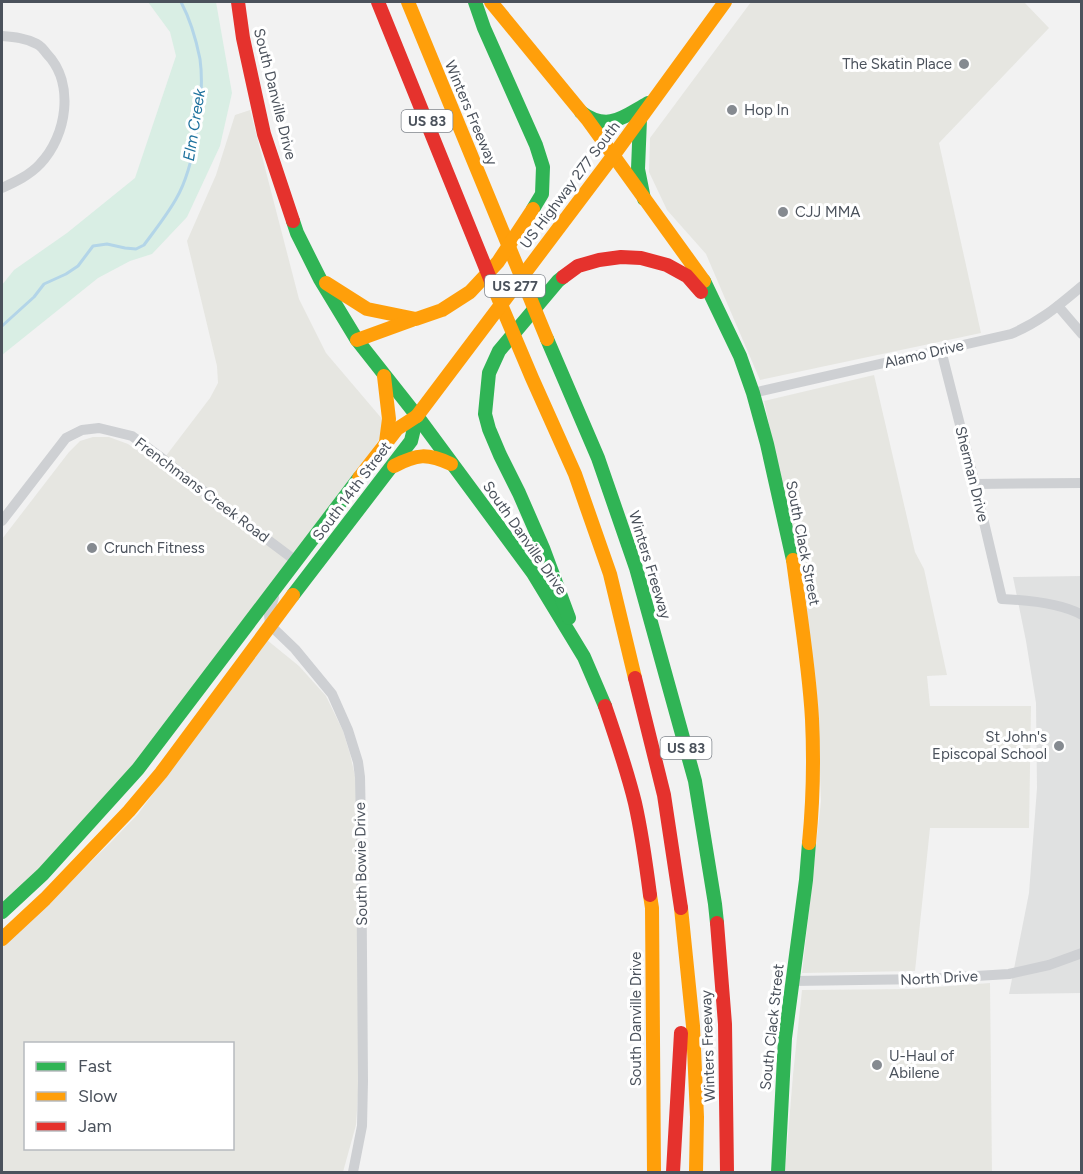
<svg xmlns="http://www.w3.org/2000/svg" width="1083" height="1174" font-family="Figtree,sans-serif">
	<rect width="100%" height="100%" fill="#f2f2f2"/>
	<!-- commercial -->
	<g fill="#e6e6e1" fill-rule="evenodd">
		<polygon points="751,2 1024,2 1049,28 939,143 981,333 760,380 706,254 667,210 649,172 650,138"/>
		<polygon points="250,110 299,299 326,353 383,420 380,438 362,465 122,780 33,875 2,904 2,539 69,452 80,441 93,437 109,437 128,444 159,465 210,398 218,383 217,366 187,241 216,175 235,115"/>
		<polygon points="874,375 915,552 924,569 947,675 927,676 930,706 1031,706 1029,828 930,828 915,971 802,973 821,801 818,714 779,471 764,401"/>
		<path d="M267,640L299,666L326,696L343,731L350,754L358,789V1095L356,1125L343,1172H2V947L28,924L110,843L138,814ZM26,1044H232V1148H26Z"/>
		<polygon points="990,983 992,1172 785,1172 793,1075 802,990 911,989"/>
	</g>
	<!-- education -->
	<polygon fill="#e0e1e1" points="1081,576 1081,993 1009,994 1029,893 1037,788 1036,703 1026,641 1013,577"/>
	<!-- green -->
	<polygon fill="#d9eee4" points="148,2 216,2 232,93 220,146 187,217 152,254 130,261 98,278 2,355 2,285 14,270 67,233 135,178 176,56 170,32"/>
	<g fill="none" stroke-linecap="round" stroke-linejoin="round">
		<!-- stream -->
		<path stroke="#b3d5e8" stroke-width="3" d="M2,326L34,297L44,284L66,274L78,266L93,246L107,244L125,248L136,249L144,245C155,230 167,215 176,199C195,167 205,95 200,59C196,39 190,19 181,2"/>
		<!-- street -->
		<g stroke="#ced0d3" stroke-width="10">
			<path d="M2,36C14,37 26,38 37,44C41,46 44,50 47,54C75,83 67,136 40,164C30,175 15,182 2,188"/>
			<polyline points="1058,306 1082,334"/>
			<path d="M941,350L975,484L1002,599C1026,600 1061,603 1082,615"/>
			<path d="M753,393L1011,334C1040,322 1058,306 1082,286"/>
			<polyline points="975,484 1082,483"/>
			<polyline points="2,521 66,438 82,430 99,428 132,436 159,456 216,501 296,561"/>
			<polyline points="274,597 269,614 270,625 295,649 332,694 348,730 358,762 360,777 361,826 363,1081 362,1126 353,1172"/>
			<polyline points="793,981 927,979 1009,974 1049,965 1082,953"/>
		</g>
		<!-- fast -->
		<g stroke="#30b455" stroke-width="14">
			<polyline points="475,2 484,28 536,145 543,167 542,194 533,209"/>
			<path d="M581,112C608,132 623,117 648,103"/>
			<polyline points="640,119 638,169 644,199"/>
			<polyline points="293,221 297,233 320,279 357,340 417,416 533,573 584,657 605,706"/>
			<polyline points="563,277 558,281 499,351 489,373 485,414 489,429 500,455 519,493 543,548 569,618"/>
			<polyline points="704,281 740,356 753,393 767,444 793,560"/>
			<polyline points="547,339 598,458 636,568 695,781 715,904 717,923"/>
			<polyline points="293,595 411,441 417,416"/>
			<polyline points="2,912 43,874 138,769 359,478"/>
			<polyline points="778,1172 785,1038 806,880 809,843"/>
		</g>
		<!-- slow -->
		<g stroke="#ff9f0a" stroke-width="14">
			<polyline points="408,2 547,339"/>
			<polyline points="491,2 587,119 704,281"/>
			<polyline points="491,281 532,378 575,474 610,574 635,678"/>
			<polyline points="326,283 367,309 416,319 442,310 470,292 498,262 533,209"/>
			<polyline points="357,340 412,320"/>
			<polyline points="384,376 389,419 386,442"/>
			<polyline points="417,416 613,156 725,2"/>
			<path d="M394,466C417,454 427,453 451,464"/>
			<polyline points="359,478 397,429 417,416"/>
			<path d="M793,560C800,613 809,666 812,719C814,760 813,802 809,843"/>
			<polyline points="650,895 652,908 654,1172"/>
			<polyline points="681,908 693,1026 697,1117 696,1172"/>
			<polyline points="2,939 45,899 129,811 161,773 293,595"/>
		</g>
		<!-- jam -->
		<g stroke="#e5322d" stroke-width="14">
			<polyline points="238,2 243,38 264,134 293,221"/>
			<polyline points="378,2 491,281"/>
			<polyline points="563,277 578,266 599,260 621,257 641,258 667,265 687,276 701,292"/>
			<polyline points="635,678 664,795 681,908"/>
			<path d="M605,706C616,738 627,770 635,803C642,834 646,864 650,895"/>
			<polyline points="717,923 725,1024 727,1172"/>
			<polyline points="673,1172 681,1033"/>
		</g>
	</g>
	<!-- markers -->
	<g fill="#858a90" stroke="#fff" stroke-width="2">
		<circle cx="964" cy="64" r="6"/>
		<circle cx="732" cy="110" r="6"/>
		<circle cx="783" cy="212" r="6"/>
		<circle cx="92" cy="548" r="6"/>
		<circle cx="1059" cy="746" r="6"/>
		<circle cx="877" cy="1065" r="6"/>
	</g>
	<g text-anchor="middle" dominant-baseline="central" stroke-width="6" stroke-linejoin="round" paint-order="stroke">
		<!-- shield labels -->
		<g fill="#fff" stroke="#81868d" stroke-width="1.5">
			<rect x="401.5" y="110" width="51" height="22" rx="4.5"/>
			<rect x="485" y="275" width="60" height="22" rx="4.5"/>
			<rect x="660.5" y="737" width="51" height="22" rx="4.5"/>
		</g>
		<g font-size="14" font-weight="bold" fill="#4b525c">
			<text x="427" y="121">US 83</text>
			<text x="515" y="286">US 277</text>
			<text x="686" y="748">US 83</text>
		</g>
		<!-- poi labels -->
		<g font-size="15" fill="#4b525c" stroke="#fff" text-anchor="start">
			<text x="952" y="64" text-anchor="end">The Skatin Place</text>
			<text x="744" y="110">Hop In</text>
			<text x="795" y="212">CJJ MMA</text>
			<text x="104" y="548">Crunch Fitness</text>
			<text x="1047" y="737" text-anchor="end">St John's<tspan x="1047" dy="17">Episcopal School</tspan></text>
			<text x="889" y="1056">U-Haul of<tspan x="889" dy="17">Abilene</tspan></text>
		</g>
		<!-- street labels -->
		<g font-size="15" fill="#4b525c" stroke="#fff">
			<text transform="translate(275 94) rotate(76)">South Danville Drive</text>
			<text transform="translate(471 113) rotate(67)">Winters Freeway</text>
			<text transform="translate(570 185) rotate(-53)">US Highway 277 South</text>
			<text transform="translate(924 354) rotate(-13)">Alamo Drive</text>
			<text transform="translate(972 474) rotate(76)">Sherman Drive</text>
			<text transform="translate(202 490) rotate(37)">Frenchmans Creek Road</text>
			<text transform="translate(352 491) rotate(-53)">South 14th Street</text>
			<text transform="translate(525 538) rotate(55)">South Danville Drive</text>
			<text transform="translate(803 543) rotate(79)">South Clack Street</text>
			<text transform="translate(650 565) rotate(73)">Winters Freeway</text>
			<text transform="translate(361 864) rotate(-91)">South Bowie Drive</text>
			<text transform="translate(939 978) rotate(-3)">North Drive</text>
			<text transform="translate(636 1019) rotate(-90)">South Danville Drive</text>
			<text transform="translate(772 1027) rotate(-84)">South Clack Street</text>
			<text transform="translate(708 1046) rotate(-92)">Winters Freeway</text>
		</g>
		<!-- water labels -->
		<g font-size="16" font-style="italic" fill="#1d719d" stroke="#fff">
			<text transform="translate(194 125) rotate(-81)">Elm Creek</text>
		</g>
	</g>
	<!-- border -->
	<rect width="1083" height="1174" fill="none" stroke="#4b525c" stroke-width="6"/>
	<!-- legend -->
	<rect x="24" y="1042" width="210" height="108" fill="#ffffff" stroke="#b7babe" stroke-width="1.5"/>
	<rect x="36" y="1062" width="30" height="9" fill="#30b455" stroke="#b7babe" stroke-width="1.5"/>
	<text x="78" y="1072" font-size="18" fill="#4b525c">Fast</text>
	<rect x="36" y="1092" width="30" height="9" fill="#ff9f0a" stroke="#b7babe" stroke-width="1.5"/>
	<text x="78" y="1102" font-size="18" fill="#4b525c">Slow</text>
	<rect x="36" y="1122" width="30" height="9" fill="#e5322d" stroke="#b7babe" stroke-width="1.5"/>
	<text x="78" y="1132" font-size="18" fill="#4b525c">Jam</text>
</svg>
